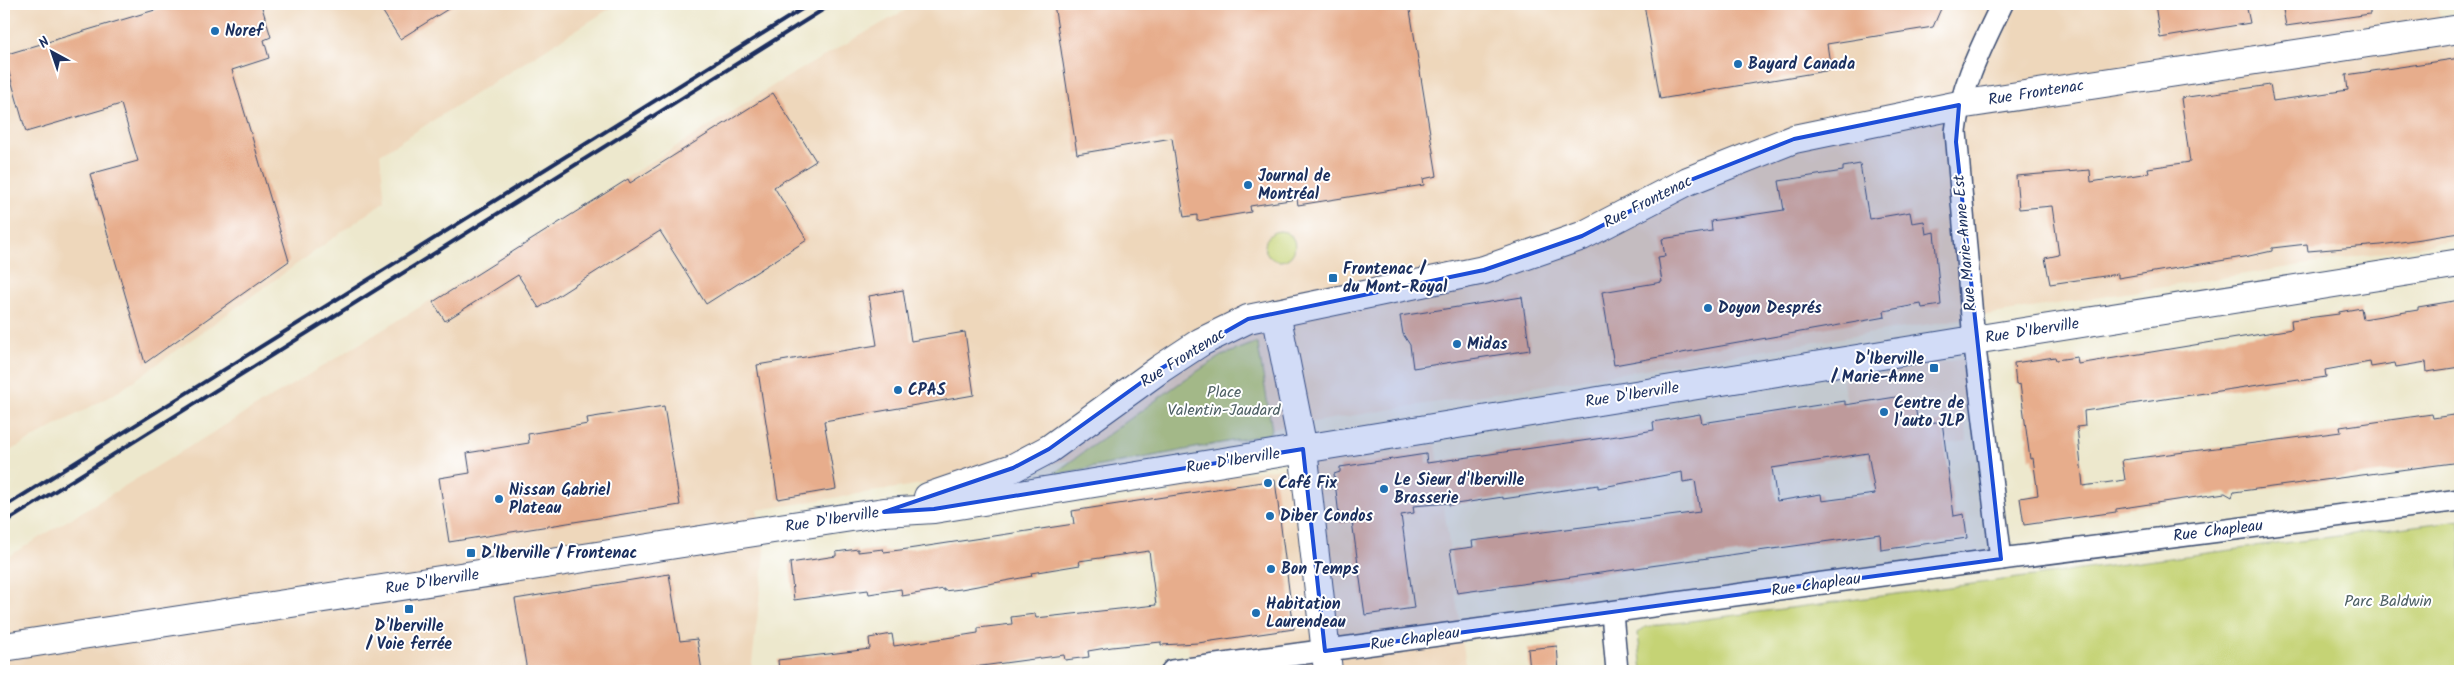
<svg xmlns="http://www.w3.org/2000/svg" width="2464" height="675" font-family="Kalam,sans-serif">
	<rect width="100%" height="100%" fill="#fff"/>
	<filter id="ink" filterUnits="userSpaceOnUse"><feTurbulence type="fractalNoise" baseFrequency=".02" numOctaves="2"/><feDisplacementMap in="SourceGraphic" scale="10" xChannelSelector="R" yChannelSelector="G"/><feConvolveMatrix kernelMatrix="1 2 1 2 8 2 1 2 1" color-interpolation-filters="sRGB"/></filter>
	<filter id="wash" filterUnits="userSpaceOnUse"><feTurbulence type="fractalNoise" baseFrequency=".0096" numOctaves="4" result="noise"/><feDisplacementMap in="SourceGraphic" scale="20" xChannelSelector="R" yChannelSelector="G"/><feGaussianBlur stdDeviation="1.12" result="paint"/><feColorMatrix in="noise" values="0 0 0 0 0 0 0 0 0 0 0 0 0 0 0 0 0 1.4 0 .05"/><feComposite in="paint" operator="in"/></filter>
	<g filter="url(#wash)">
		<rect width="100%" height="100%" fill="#ede8cd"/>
		<!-- built -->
		<g fill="#eed7bb">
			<polygon points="4,4 617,4 380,154 385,201 121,390 4,454"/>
			<polygon points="916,4 2438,4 2442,28 2460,25 2460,240 757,510 765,553 751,671 4,671 4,559 412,312 784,79"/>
			<polygon points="1962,359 1967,441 1857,458 1843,380"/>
			<polygon points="1436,444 1456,599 1467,671 1191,671 1170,485"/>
		</g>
		<!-- green -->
		<g fill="#c5d375" stroke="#70816a">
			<circle cx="1280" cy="246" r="15"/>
			<polygon points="1255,343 1258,345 1272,430 1269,434 1052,475 1184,380 1221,356"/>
			<polygon points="2460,520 2460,671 1642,671 1638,633 1645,627"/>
		</g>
		<g id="blocks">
			<!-- building -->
			<g fill="#e7ad8c" fill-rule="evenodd">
				<polygon points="175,4 261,4 271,37 264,40 269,58 232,70 289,261 145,363 90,174 138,161 121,104 26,132 4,55"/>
				<polygon points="378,4 456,4 400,39"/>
				<polygon points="1054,4 1409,4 1437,176 1423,179 1424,185 1298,205 1297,199 1250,206 1251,212 1197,221 1197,215 1184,217 1172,138 1077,154"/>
				<polygon points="1644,4 1943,4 1933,27 1827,44 1831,70 1660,99"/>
				<polygon points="2155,4 2246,4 2250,23 2160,38"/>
				<polygon points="2282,4 2370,4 2370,14 2286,26"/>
				<polygon points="2460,58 2460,233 2381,245 2308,251 2307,244 2272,248 2272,251 2249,256 2118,278 2118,274 2050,284 2045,258 2059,255 2052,206 2019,209 2016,176 2090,170 2091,182 2149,173 2148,168 2190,162 2181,98 2270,85 2273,101 2348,90 2346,75"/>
				<polygon points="773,93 816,161 774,187 807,240 706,304 660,231 539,308 518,275 445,321 433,302 628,179 630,183"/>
				<polygon points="1860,164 1869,219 1910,212 1912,223 1924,221 1926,234 1934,232 1941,305 1922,308 1921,304 1884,311 1885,317 1614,365 1602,292 1662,282 1658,257 1665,256 1662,239 1712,231 1711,221 1784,210 1779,181 1843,171 1843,167"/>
				<polygon points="903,290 911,341 965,332 974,395 824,421 836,489 778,499 757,365 877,345 869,296"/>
				<polygon points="1522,297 1530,350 1413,368 1410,345 1403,334 1400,316"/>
				<polygon points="2460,300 2460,367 2427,372 2426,362 2396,367 2395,363 2371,367 2370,362 2325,370 2326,377 2299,381 2299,379 2084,411 2085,426 2077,427 2083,486 2125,480 2122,460 2341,432 2340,427 2432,414 2433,418 2460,414 2460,462 2234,492 2232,497 2225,493 2176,500 2116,509 2116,512 2024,525 2020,498 2038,495 2033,458 2030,459 2020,384 2016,385 2014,363 2055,357 2056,360 2077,357 2078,364 2292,329 2291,320 2339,314 2339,312 2361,308 2363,319 2418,310 2418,307"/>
				<path d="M1896,397L1905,407L1915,405L1918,425L1942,421L1954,516L1964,514L1967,538L1881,550L1880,534L1457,593L1450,550L1473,547L1472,541L1700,512L1695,480L1683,482L1682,472L1598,488V485L1503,499V497L1449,505V503L1413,506L1414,513L1401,515L1414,608L1365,615L1352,521L1340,524L1334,474L1340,472V467L1426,454L1427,463L1631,434L1654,430L1653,422L1700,414L1702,423L1845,401V405ZM1868,453L1875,494L1822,501L1821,494L1777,501L1772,468Z"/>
				<polygon points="664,406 680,505 449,542 439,478 470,473 467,453 529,443 528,434 588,424 587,418"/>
				<polygon points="1275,480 1294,629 1198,643 1161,645 1161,642 1112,647 1088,651 1089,657 1065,660 1064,655 944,671 779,671 778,660 870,649 869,638 892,634 894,646 978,633 978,628 1012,624 1011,617 1035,614 1036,618 1156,605 1149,551 1079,561 1080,565 1031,573 1032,576 961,589 944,591 944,589 902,596 901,589 869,594 868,590 794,600 790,563 836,556 836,552 858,549 858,552 883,549 884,552 908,549 1074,524 1072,511"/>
				<polygon points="669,574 680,641 697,639 702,671 527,671 515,599"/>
				<polygon points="1557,646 1559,671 1530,671 1528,649"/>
			</g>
		</g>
	</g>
	<g filter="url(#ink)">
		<use href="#blocks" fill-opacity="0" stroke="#3a4b6f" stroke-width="1"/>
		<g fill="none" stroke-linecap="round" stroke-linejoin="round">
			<defs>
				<g id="street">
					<path d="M2001,559L1974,340L1956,132C1961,85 1982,46 2002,4"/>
					<polyline points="1612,613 1617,671"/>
					<polyline points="1172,671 2001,559 2460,500"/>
				</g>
				<g id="secondary">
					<polyline points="1276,313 1303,449 1328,671"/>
					<polyline points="928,497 1013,468 1049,449 1160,369 1201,342 1248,319 1484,270 1582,236 1688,181 1794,139 1959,105 2460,29"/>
					<polyline points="4,647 884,512 934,509 1974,340 2460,263"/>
				</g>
			</defs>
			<!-- street casing -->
			<use href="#street" stroke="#3a4b6f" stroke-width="24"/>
			<!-- secondary casing -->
			<use href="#secondary" stroke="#3a4b6f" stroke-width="30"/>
			<!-- street -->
			<use href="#street" stroke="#fff" stroke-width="21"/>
			<!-- secondary -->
			<use href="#secondary" stroke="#fff" stroke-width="28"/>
			<!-- rail -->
			<g stroke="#1b2f5e" stroke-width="4">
				<polyline points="4,507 810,4"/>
				<polyline points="4,523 832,4"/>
			</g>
		</g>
	</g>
	<!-- marked area -->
	<path fill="#1d4ed8" fill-opacity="0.2" stroke="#1d4ed8" stroke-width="4" stroke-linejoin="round" d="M1959,105L1956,142L2001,559L1325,651L1303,449L934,509L884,512L1013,468L1049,449L1160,369L1248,319L1484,270L1582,236L1688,181L1794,139Z"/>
	<!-- markers -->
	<g fill="#1f6fb2" stroke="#fff" stroke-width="2">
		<circle cx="215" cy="31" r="5"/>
		<circle cx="1738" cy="64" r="5"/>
		<circle cx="1248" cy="185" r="5"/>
		<rect x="1328" y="273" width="10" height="10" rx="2.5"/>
		<circle cx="1708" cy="308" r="5"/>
		<circle cx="1457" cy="344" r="5"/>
		<rect x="1929" y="363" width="10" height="10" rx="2.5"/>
		<circle cx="898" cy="390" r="5"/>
		<circle cx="1884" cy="412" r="5"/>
		<circle cx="1268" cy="483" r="5"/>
		<circle cx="1384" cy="489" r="5"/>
		<circle cx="499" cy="499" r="5"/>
		<circle cx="1270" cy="516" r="5"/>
		<rect x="466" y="548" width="10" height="10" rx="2.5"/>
		<circle cx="1271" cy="569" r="5"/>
		<rect x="404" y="604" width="10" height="10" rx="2.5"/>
		<circle cx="1256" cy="613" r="5"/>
	</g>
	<g text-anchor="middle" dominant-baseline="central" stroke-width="4" stroke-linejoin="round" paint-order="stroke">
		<!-- poi labels -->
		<g font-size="16" font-weight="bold" fill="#1b2f5e" stroke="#fff" text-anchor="start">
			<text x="225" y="31">Noref</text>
			<text x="1748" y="64">Bayard Canada</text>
			<text x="1258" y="176">Journal de<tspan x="1258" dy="18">Montréal</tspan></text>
			<text x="1343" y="269">Frontenac /<tspan x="1343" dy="18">du Mont-Royal</tspan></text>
			<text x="1718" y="308">Doyon Després</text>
			<text x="1467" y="344">Midas</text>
			<text x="1924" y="359" text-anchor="end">D'Iberville<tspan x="1924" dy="18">/ Marie-Anne</tspan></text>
			<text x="908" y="390">CPAS</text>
			<text x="1894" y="403">Centre de<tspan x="1894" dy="18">l'auto JLP</tspan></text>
			<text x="1394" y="480">Le Sieur d'Iberville<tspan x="1394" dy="18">Brasserie</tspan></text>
			<text x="1278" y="483">Café Fix</text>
			<text x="509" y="490">Nissan Gabriel<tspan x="509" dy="18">Plateau</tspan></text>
			<text x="1280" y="516">Diber Condos</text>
			<text x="481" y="553">D'Iberville / Frontenac</text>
			<text x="1281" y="569">Bon Temps</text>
			<text x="1266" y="604">Habitation<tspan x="1266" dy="18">Laurendeau</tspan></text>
			<text x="409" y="626" text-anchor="middle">D'Iberville<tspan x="409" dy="18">/ Voie ferrée</tspan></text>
		</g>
		<!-- street labels -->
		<g font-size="16" fill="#1b2f5e" stroke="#fff">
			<text transform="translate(2036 93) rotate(-9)">Rue Frontenac</text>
			<text transform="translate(1648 202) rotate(-27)">Rue Frontenac</text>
			<text transform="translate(1965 243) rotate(-95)">Rue Marie-Anne Est</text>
			<text transform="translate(2032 331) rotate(-9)">Rue D'Iberville</text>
			<text transform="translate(1183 358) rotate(-32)">Rue Frontenac</text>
			<text transform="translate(1632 395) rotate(-9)">Rue D'Iberville</text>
			<text transform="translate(1233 461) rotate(-9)">Rue D'Iberville</text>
			<text transform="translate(832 520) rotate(-9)">Rue D'Iberville</text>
			<text transform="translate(2218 531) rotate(-7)">Rue Chapleau</text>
			<text transform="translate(432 582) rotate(-9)">Rue D'Iberville</text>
			<text transform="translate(1816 585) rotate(-8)">Rue Chapleau</text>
			<text transform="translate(1415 639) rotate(-8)">Rue Chapleau</text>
		</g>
		<!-- park labels -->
		<g font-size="16" fill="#4e6065" stroke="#fff">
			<text x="1224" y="392">Place<tspan x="1224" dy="18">Valentin-Jaudard</tspan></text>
			<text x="2388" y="601">Parc Baldwin</text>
		</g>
	</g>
	<!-- margin -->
	<rect width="2464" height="675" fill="none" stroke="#fff" stroke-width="20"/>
	<!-- north arrow -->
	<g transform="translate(52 52) rotate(320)" stroke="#ffffff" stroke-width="4" paint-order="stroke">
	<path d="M0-4L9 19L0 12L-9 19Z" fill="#1b2f5e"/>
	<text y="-8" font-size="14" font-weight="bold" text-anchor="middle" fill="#1b2f5e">N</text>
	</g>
</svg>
